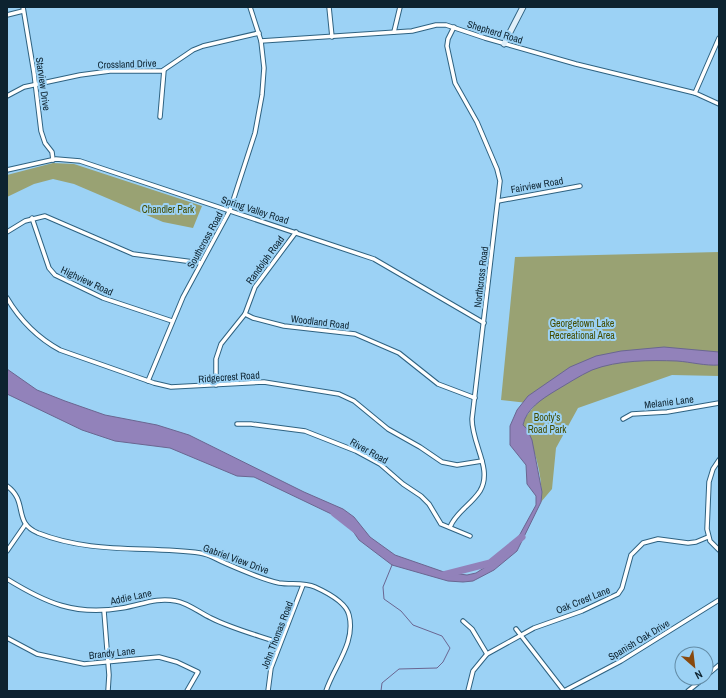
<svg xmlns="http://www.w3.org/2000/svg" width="726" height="698" font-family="'Archivo Narrow',sans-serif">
	<rect width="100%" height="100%" fill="#9cd2f5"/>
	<!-- green -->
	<g fill="#99a273">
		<polygon points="53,163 74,164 202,206 193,228 163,222 74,184 53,179 34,184 7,197 7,175"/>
		<path d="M719,252V376L672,375L578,408L556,448L552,489L541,502C544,479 534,445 523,425L524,419L536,404L501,400L515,257Z"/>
	</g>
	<!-- water -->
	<path fill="#9282ba" stroke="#6a6691" d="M664,347L719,352V365C705,366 691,362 677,361C650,360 618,360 592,370C579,376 567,384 555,391C542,399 526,409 523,425L527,429L532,440L542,492L541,502L517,551L494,570L473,581L463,582L448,581L392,565L359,540L346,521L254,477L237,476L170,448L115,441L82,430L7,394V369L37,390L65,401L105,415L157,425L189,435L304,492L343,509L354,517L370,537L395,555L444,572L467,575L476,573L487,566L513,547L536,505V496L527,484L526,465L510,445V426L517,410L528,396L570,367L596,356L621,351Z"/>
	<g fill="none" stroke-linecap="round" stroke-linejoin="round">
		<!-- stream -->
		<polyline stroke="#6a6691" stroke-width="1" points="381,691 382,683 399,669 437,668 443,662 450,648 442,636 413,625 401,611 384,599 383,587 392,565"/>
		<!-- river -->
		<g stroke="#9282ba" stroke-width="7">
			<polyline points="334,513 357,531"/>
			<polyline points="443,575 490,563 522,537"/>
		</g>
		<defs>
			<g id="street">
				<polyline points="23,7 34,73 41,131 45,143 52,152 53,160"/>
				<polyline points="329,7 332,37"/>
				<polyline points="7,15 23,11"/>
				<polyline points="394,32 400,7"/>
				<polyline points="261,41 412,31 436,25 446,25 485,38 576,64 695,93 719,104"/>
				<polyline points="695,93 719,38"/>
				<polyline points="7,96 24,87 80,75 110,71 162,71 193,50 203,46 259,33"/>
				<polyline points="160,117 164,70"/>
				<polyline points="7,170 56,159 80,161 374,259 484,323"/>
				<polyline points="498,201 580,186"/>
				<polyline points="32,218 49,268 55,275 103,298 172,321"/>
				<polyline points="7,232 25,221 45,216 133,254 201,263"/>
				<path d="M7,298C20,320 38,338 60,350L154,383L171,387L264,382L339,394L354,401L388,429L420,447L442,462L457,465L482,461"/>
				<polyline points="245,314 253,318 284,326 355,334 399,353 438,384 475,398"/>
				<polyline points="148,381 183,297 230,210 255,133 262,95 264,68 261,41 250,7"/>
				<polyline points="216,385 216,359 221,344 245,314 255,287 296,232"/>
				<polyline points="623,419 632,414 667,412 719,403"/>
				<polyline points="237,424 251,424 305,431 356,451 380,464 403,484 421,496 429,504 441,524 470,536"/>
				<polyline points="719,460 713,469 709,482 707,529 710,541 719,550"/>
				<path d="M7,486C29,502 12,522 38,533C91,554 145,546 200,553C209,554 216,559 225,563C241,570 261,579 279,583C290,585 304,582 315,587C326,592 346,602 349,615C356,643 334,666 326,691"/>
				<path d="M450,527C456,512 471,505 480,491C493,469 472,445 472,419L500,181L497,169L477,122L455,83L447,46L448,39L454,27"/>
				<polyline points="7,551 25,525"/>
				<path d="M7,579C46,603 75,616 122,608C141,605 156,597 176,601C188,603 200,613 211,618C233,629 257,635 280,643"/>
				<polyline points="104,611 109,675 108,691"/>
				<polyline points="463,621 472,629 487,654"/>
				<polyline points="516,629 564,691 621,661 719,600"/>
				<polyline points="7,638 37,654 84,664 159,657 177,662 198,672 187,691"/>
				<polyline points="706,676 719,665"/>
				<polyline points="268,691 271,668 303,585"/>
				<polyline points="468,691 473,671 487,654 534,628 582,611 618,594 622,588 631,555 643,543 658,539 688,543 696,542 708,537"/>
				<polyline points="688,691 704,678"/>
			</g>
			<polyline id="secondary" points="504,44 523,7"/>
		</defs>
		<!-- street casing -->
		<use href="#street" stroke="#2e6281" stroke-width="5.5"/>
		<!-- secondary casing -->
		<use href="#secondary" stroke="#2e6281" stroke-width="7"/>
		<!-- street -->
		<use href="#street" stroke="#fff" stroke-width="3.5"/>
		<!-- secondary -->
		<use href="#secondary" stroke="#e0eff9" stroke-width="5"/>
	</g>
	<g text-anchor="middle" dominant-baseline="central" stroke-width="4" stroke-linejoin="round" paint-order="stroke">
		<!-- street labels -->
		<g font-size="10" fill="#0d2330" stroke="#9cd2f5">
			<text transform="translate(495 32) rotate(17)">Shepherd Road</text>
			<text transform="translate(127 64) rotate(-2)">Crossland Drive</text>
			<text transform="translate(43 84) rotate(82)">Starview Drive</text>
			<text transform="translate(537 185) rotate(-10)">Fairview Road</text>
			<text transform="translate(255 210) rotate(18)">Spring Valley Road</text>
			<text transform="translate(205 240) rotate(-61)">Southcross Road</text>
			<text transform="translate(265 260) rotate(-54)">Randolph Road</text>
			<text transform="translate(481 277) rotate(-83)">Northcross Road</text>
			<text transform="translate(87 281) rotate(25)">Highview Road</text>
			<text transform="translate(320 322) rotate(7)">Woodland Road</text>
			<text transform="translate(229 377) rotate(-4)">Ridgecrest Road</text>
			<text transform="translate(669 402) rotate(-7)">Melanie Lane</text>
			<text transform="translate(369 451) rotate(29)">River Road</text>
			<text transform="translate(236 559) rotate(20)">Gabriel View Drive</text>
			<text transform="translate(131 597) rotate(-12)">Addie Lane</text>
			<text transform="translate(583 600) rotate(-22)">Oak Crest Lane</text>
			<text transform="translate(277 635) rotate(-69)">John Thomas Road</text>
			<text transform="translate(639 640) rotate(-31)">Spanish Oak Drive</text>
			<text transform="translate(112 653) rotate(-6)">Brandy Lane</text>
		</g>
		<!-- park labels -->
		<g font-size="10" fill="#444c00" stroke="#9cd2f5">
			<text x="168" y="209">Chandler Park</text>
			<text x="582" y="323">Georgetown Lake<tspan x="582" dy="12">Recreational Area</tspan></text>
			<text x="547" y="417">Booty's<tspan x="547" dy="12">Road Park</tspan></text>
		</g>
	</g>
	<!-- border -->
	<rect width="726" height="698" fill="none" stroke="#0d2330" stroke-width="16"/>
	<!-- north arrow -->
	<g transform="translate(694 666) rotate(152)"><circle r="19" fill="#9cd2f5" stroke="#638ca6"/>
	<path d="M0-3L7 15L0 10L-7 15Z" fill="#88490e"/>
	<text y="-6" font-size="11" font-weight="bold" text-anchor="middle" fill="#0d2330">N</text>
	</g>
</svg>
